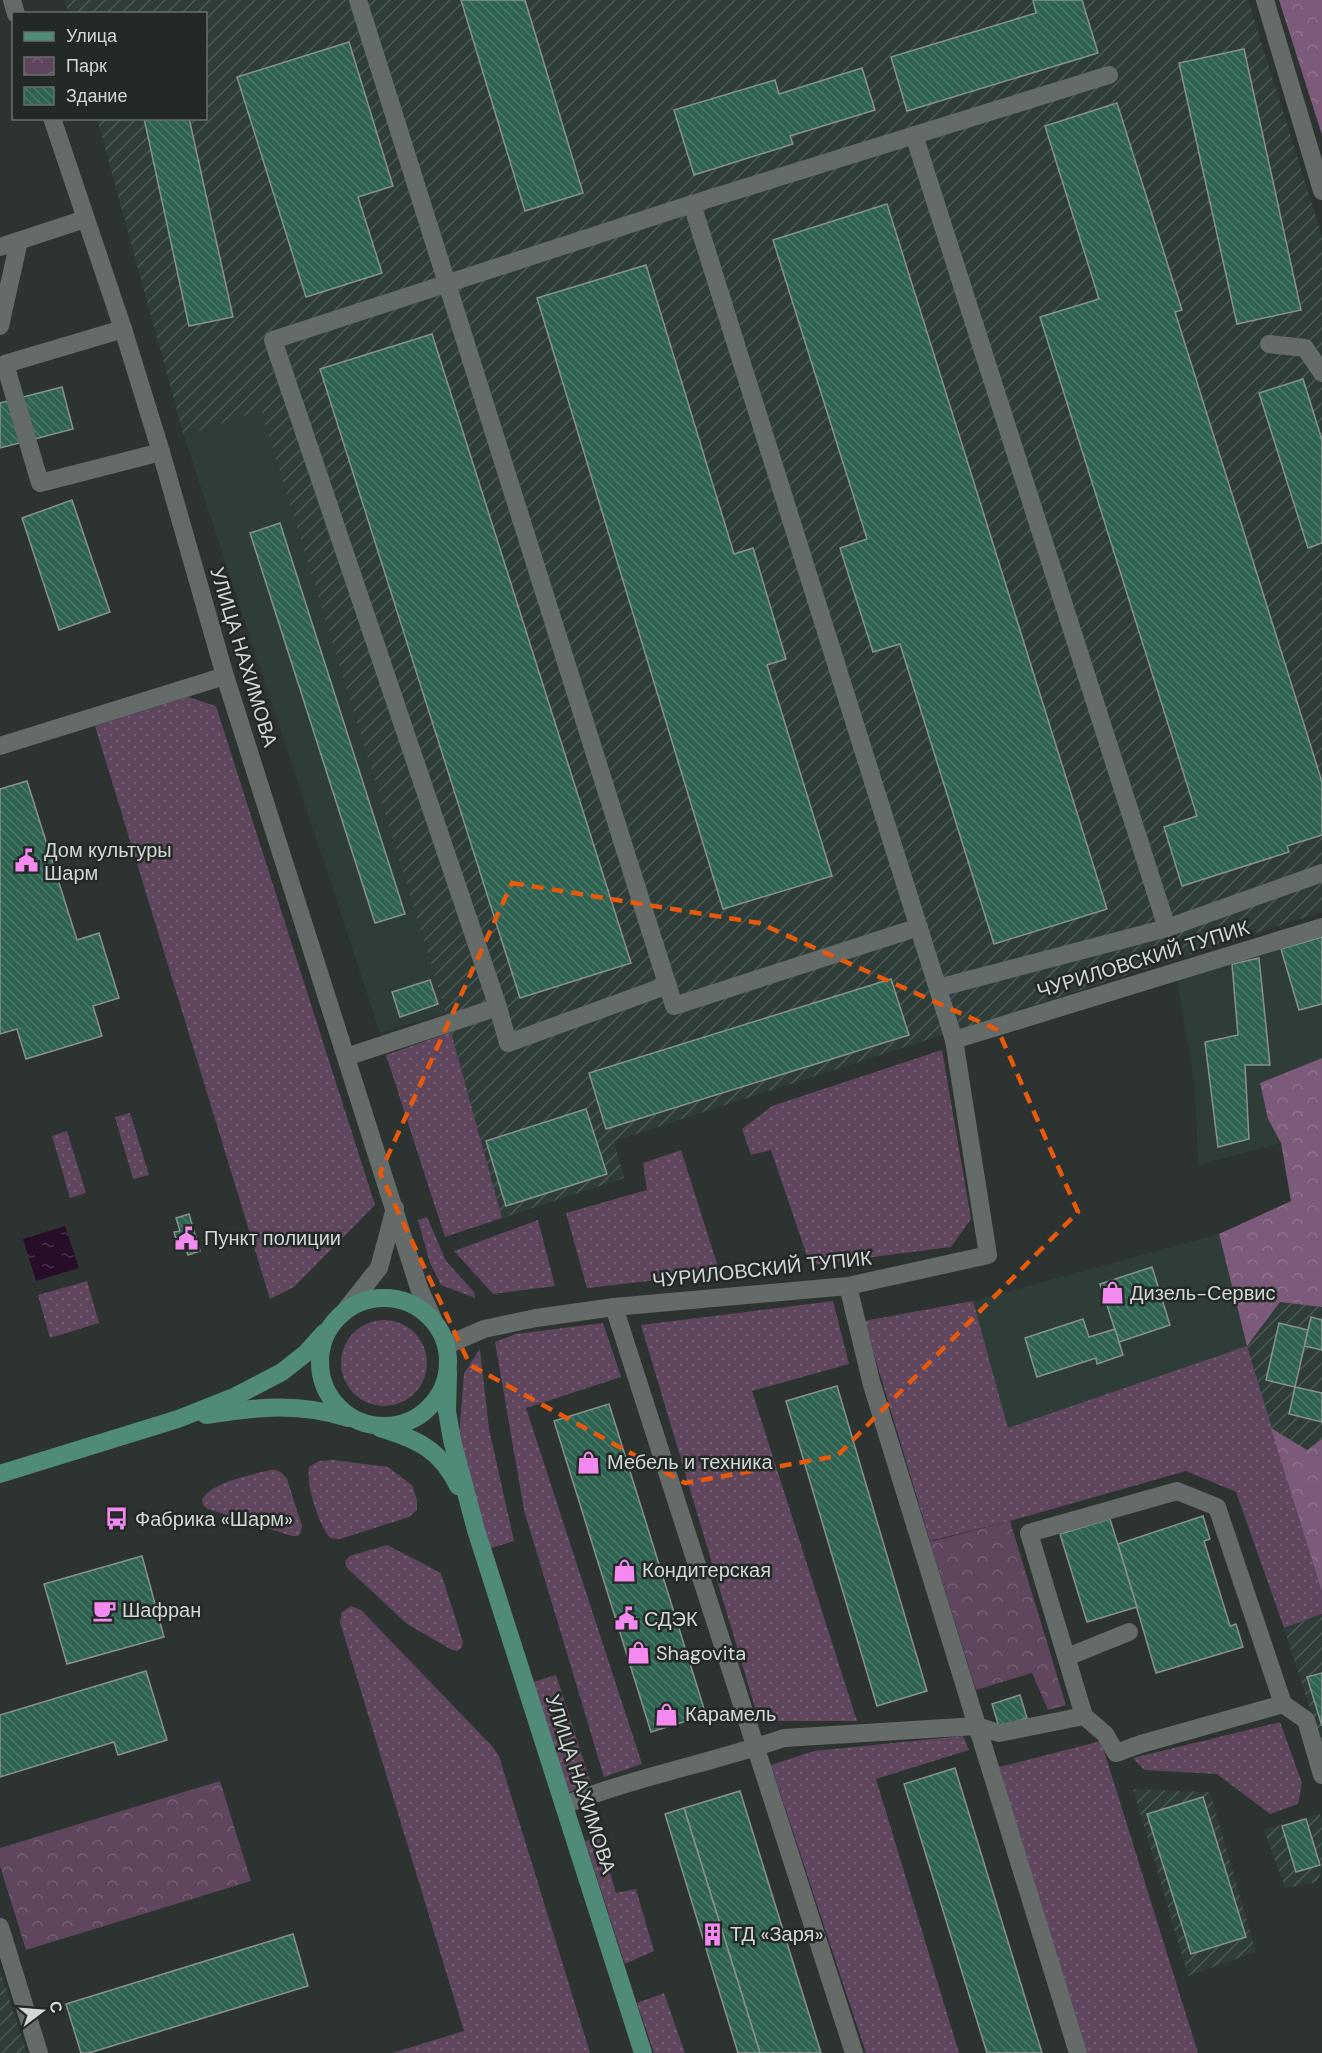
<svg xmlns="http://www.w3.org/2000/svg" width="1322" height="2053" font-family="'DM Sans',sans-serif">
	<defs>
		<pattern id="industrial-furrows" width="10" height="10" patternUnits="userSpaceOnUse" patternTransform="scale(1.5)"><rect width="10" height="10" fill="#2f3d38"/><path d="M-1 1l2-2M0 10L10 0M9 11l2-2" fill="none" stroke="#4c5854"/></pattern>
		<pattern id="grass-dots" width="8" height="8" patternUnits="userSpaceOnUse" patternTransform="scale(1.5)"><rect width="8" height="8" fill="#5f465d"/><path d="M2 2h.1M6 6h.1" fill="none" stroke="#756073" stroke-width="1.8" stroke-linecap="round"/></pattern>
		<pattern id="forest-crowns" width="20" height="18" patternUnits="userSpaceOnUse" patternTransform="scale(1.5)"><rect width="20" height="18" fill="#7c5b7a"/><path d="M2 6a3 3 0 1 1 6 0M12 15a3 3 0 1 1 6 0" fill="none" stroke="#8e728c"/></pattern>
		<pattern id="park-crowns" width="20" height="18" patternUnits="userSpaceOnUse" patternTransform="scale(1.5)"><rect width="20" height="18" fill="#5f465d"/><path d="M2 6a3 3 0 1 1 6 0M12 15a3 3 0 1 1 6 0" fill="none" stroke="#756073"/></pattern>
		<pattern id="water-ripples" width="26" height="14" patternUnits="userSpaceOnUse" patternTransform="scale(1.5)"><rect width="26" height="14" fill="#280d28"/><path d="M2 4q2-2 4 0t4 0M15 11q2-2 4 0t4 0" fill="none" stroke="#463046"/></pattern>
		<pattern id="building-back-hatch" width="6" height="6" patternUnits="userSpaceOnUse" patternTransform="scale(1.5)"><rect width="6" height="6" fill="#2e6251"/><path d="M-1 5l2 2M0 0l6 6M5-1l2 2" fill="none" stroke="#4b7869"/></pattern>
	</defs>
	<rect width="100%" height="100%" fill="#2c3330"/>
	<!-- built -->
	<g fill="#2f3d38">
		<polygon points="261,410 446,1013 380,1033 184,436"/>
		<polygon points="1322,932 1322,1058 1260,1083 1268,1119 1281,1143 1198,1165 1195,1085 1176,976"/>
		<polygon points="1219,1234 1247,1346 1008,1429 973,1301"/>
	</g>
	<!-- industrial -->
	<g fill="url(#industrial-furrows)">
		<polygon points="64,0 1248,0 1322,236 1322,912 614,1141 624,1178 502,1218 446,1013 261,410 184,436 97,119 206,118 206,14 68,13"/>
		<polygon points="1280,1302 1322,1307 1322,1439 1307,1450 1271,1428 1247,1346"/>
		<polygon points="1322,1614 1322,1746 1284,1628"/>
		<polygon points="1133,1789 1210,1792 1256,1952 1188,1976"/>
		<polygon points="1319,1813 1322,1820 1322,1870 1317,1882 1285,1888 1264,1830"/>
		<polygon points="0,1971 27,2053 0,2053"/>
	</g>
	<!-- grass -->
	<g fill="url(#grass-dots)">
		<polygon points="188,697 216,706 375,1205 294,1287 270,1299 95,726"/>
		<polygon points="451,1032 502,1218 445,1237 386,1055"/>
		<polygon points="942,1050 971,1219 951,1247 810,1265 771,1150 751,1155 742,1129 772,1106"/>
		<polygon points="130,1113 149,1175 133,1179 115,1117"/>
		<polygon points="67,1131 86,1193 70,1198 52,1136"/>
		<polygon points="681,1150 720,1273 587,1288 566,1213 647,1190 643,1163"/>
		<polygon points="427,1217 446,1261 474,1292 475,1298 441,1285 430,1263 418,1220"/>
		<polygon points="538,1220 555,1286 493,1294 454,1251"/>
		<polygon points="87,1281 99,1323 50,1338 38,1295"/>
		<polygon points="833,1301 849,1364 752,1391 857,1721 759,1721 641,1325"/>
		<polygon points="973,1301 1008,1428 1247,1346 1322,1592 1322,1614 1284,1628 1236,1492 1186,1471 1010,1521 930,1541 864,1321"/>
		<circle cx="384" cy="1363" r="43"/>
		<polygon points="603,1323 621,1377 526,1408 642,1764 604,1777 524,1510 495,1342 516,1334"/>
		<polygon points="480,1349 489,1429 514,1541 488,1549 459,1435 464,1373"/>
		<path d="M333,1460L388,1467L412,1485L417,1500V1510L409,1517L340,1539L330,1538C318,1523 306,1486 309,1467L319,1461Z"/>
		<path d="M271,1470C279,1470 282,1472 287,1479L302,1526L301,1532L298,1536H292L208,1509L203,1505L202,1499C215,1481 250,1475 271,1470Z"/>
		<path d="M387,1545L441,1573L463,1642L462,1647L458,1651L452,1650L407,1624L347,1568C344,1563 345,1560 350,1556Z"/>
		<polygon points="351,1606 361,1610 492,1746 499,1756 590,2053 392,2053 464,2031 340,1622 342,1612"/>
		<polygon points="556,1675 591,1783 565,1794 530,1683"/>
		<polygon points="1280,1722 1302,1783 1298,1804 1270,1814 1217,1774 1144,1770 1133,1758"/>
		<polygon points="963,1736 969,1750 876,1779 959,2053 866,2053 771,1765 814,1751"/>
		<polygon points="1101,1741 1198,2053 1087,2053 999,1767"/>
		<polygon points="599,1837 616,1893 636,1889 654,1951 625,1964 585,1841"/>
		<polygon points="664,1993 685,2053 654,2053 637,2003"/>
	</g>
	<!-- forest -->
	<g fill="url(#forest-crowns)">
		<polygon points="1279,0 1322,0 1322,135"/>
		<polygon points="1322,1058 1322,1307 1280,1302 1247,1346 1219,1234 1291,1201 1281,1143 1268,1119 1260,1083"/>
		<polygon points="1271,1428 1307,1450 1322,1439 1322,1592"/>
	</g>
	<!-- park -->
	<g fill="url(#park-crowns)">
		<polygon points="1010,1521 1066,1705 1048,1710 1032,1673 976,1690 930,1542"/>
		<polygon points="220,1781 251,1881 26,1950 0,1866 0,1848"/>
	</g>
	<!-- water -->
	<polygon fill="url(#water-ripples)" points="65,1226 79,1268 36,1281 23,1239"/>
	<!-- building -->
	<g fill="url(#building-back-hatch)" stroke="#89918e" stroke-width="1.5">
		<polygon points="461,0 525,0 583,193 525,211"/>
		<polygon points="1033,0 1082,0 1098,53 907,111 891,57 1036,13"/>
		<polygon points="349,42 393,186 358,197 382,273 306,297 237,77"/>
		<polygon points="1244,49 1301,310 1237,324 1179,63"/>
		<polygon points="862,68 875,110 790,136 793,144 694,175 674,110 775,80 779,94"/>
		<polygon points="1117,103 1182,310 1175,312 1322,782 1322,835 1287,846 1289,852 1182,886 1164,827 1197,816 1040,317 1099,299 1045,126"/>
		<polygon points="144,118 189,118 233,317 189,326"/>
		<polygon points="887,204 1107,909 994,944 900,644 873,652 840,548 867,539 773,240"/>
		<polygon points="646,265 734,554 753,548 786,659 767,665 832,876 723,909 537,298"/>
		<polygon points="432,334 631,963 520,998 320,369"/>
		<polygon points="1303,379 1322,440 1322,543 1308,548 1259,393"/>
		<polygon points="62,387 73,429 0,448 0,403"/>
		<polygon points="72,500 110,612 59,630 22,518"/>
		<polygon points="280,523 405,914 375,923 250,533"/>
		<polygon points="27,781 77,940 99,933 119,998 93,1006 102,1036 26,1059 17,1029 0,1034 0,789"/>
		<polygon points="1322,937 1322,1004 1299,1010 1281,949"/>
		<polygon points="1259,958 1270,1065 1245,1065 1249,1139 1218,1147 1205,1042 1238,1035 1232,964"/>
		<polygon points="891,979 909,1035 606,1129 589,1073"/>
		<polygon points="430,980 438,1004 400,1017 392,992"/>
		<polygon points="586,1109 607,1174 506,1206 486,1141"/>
		<polygon points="189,1214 200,1251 188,1255 184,1244 178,1246 174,1232 180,1231 176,1218"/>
		<polygon points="1152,1267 1170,1325 1119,1342 1100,1284"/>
		<polygon points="1311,1317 1322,1320 1322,1350 1304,1346"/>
		<polygon points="1083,1319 1089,1337 1115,1329 1123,1355 1097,1364 1096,1358 1037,1377 1025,1338"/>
		<polygon points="1279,1323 1308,1330 1295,1387 1266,1380"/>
		<polygon points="837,1386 927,1691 877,1706 786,1401"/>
		<polygon points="1295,1387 1322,1393 1322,1422 1289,1414"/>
		<polygon points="609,1404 706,1715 651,1732 554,1421"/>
		<polygon points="1203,1516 1210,1539 1204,1541 1230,1626 1236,1624 1243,1647 1156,1673 1118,1544"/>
		<polygon points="1110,1519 1137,1607 1087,1622 1060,1534"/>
		<polygon points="142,1556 164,1637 67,1664 44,1584"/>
		<polygon points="146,1671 167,1740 118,1755 114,1742 0,1777 0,1715"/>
		<polygon points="1322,1673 1322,1726 1307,1677"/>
		<polygon points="1020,1695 1027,1718 999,1727 992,1704"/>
		<polygon points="955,1768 1042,2053 987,2053 904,1784"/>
		<polygon points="740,1791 821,2053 760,2053 684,1808"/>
		<polygon points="1203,1797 1246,1937 1191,1954 1147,1814"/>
		<polygon points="684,1808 760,2053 738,2053 665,1814"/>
		<polygon points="1306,1819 1320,1865 1296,1872 1282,1826"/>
		<polygon points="293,1934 308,1986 89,2053 81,2053 66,2004"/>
	</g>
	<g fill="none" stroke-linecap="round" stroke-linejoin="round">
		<!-- minor -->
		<g stroke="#646b68" stroke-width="18">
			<polyline points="12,0 16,14"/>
			<polyline points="358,0 674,1006 919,927"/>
			<polyline points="1265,0 1322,191"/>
			<polyline points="52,118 123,329 161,452 225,676 419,1288 433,1319"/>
			<polyline points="914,135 1167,928"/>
			<polyline points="692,204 1109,75"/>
			<polyline points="0,247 85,219"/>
			<polyline points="0,326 19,241"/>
			<polyline points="123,329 5,364 40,483 161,452"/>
			<polyline points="1269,344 1305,348 1322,373"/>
			<polyline points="0,746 225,676"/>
			<polyline points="938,988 1167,928 1322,873"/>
			<polyline points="498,1007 273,340 692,204 954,1040"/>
			<polyline points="346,1057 498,1007 508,1043 668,985"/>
			<polyline points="848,1286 872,1385 1078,2053"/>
			<polyline points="614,1307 854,2053"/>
			<polyline points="347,1308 379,1268 395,1208"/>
			<polyline points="447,1345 484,1329 536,1318 614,1307 848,1286 988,1255 954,1040 1322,927"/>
			<polyline points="1067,1657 1129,1632"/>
			<polyline points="1283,1704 1217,1507 1177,1491 1029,1533 1084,1716 1105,1734 1116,1753 1141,1744 1283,1704 1306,1720 1322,1775"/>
			<path d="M564,1805C635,1777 711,1763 784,1738L977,1726L999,1733L1084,1716"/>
			<polyline points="0,1927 39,2053"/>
		</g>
		<!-- major -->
		<g stroke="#508a78" stroke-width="18">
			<circle cx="384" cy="1362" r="64"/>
			<polyline points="448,1373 447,1411 452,1440 476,1530 643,2053"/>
			<path d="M206,1415C256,1407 299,1402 348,1418"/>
			<path d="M380,1428C417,1439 441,1450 458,1486"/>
			<polyline points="0,1474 178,1419 236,1396 282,1372 306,1353 324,1333"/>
		</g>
	</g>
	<!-- marked area -->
	<path fill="none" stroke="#e8590c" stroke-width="4.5" stroke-dasharray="12 8" stroke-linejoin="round" d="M512,883L759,923L998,1030L1078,1212L837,1456L685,1483L470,1365L380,1173Z"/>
	<!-- icons -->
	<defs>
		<symbol id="civic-bare" viewBox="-9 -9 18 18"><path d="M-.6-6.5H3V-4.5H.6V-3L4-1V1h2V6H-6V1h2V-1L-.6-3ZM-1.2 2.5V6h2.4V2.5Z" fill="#f489f0" stroke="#222926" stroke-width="2.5" paint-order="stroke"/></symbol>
		<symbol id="shop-bare" viewBox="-9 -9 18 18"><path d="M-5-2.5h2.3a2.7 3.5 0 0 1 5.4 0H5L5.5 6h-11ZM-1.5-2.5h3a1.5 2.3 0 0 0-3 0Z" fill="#f489f0" stroke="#222926" stroke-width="2.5" paint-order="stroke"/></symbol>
		<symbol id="bus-bare" viewBox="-9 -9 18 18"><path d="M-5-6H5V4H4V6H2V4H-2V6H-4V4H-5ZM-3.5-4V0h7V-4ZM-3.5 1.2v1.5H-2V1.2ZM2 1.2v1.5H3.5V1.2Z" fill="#f489f0" stroke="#222926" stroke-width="2.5" paint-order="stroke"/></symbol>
		<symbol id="cafe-bare" viewBox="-9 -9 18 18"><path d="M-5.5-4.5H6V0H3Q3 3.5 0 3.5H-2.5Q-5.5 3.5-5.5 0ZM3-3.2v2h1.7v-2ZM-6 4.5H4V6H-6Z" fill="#f489f0" stroke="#222926" stroke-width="2.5" paint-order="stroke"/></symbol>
		<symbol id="building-bare" viewBox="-9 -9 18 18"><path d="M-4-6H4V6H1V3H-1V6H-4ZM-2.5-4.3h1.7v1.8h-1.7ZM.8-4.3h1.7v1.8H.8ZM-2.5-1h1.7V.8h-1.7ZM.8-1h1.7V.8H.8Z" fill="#f489f0" stroke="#222926" stroke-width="2.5" paint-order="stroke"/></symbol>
	</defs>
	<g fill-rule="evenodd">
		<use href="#civic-bare" x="10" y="844" width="33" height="33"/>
		<use href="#civic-bare" x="170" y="1222" width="33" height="33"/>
		<use href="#shop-bare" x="1096" y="1276" width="33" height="33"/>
		<use href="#shop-bare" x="572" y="1446" width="33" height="33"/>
		<use href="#bus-bare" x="100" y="1502" width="33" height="33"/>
		<use href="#shop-bare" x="608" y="1554" width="33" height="33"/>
		<use href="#cafe-bare" x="88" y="1594" width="33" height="33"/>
		<use href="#civic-bare" x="610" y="1602" width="33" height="33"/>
		<use href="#shop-bare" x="622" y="1636" width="33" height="33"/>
		<use href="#shop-bare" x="650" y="1698" width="33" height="33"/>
		<use href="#building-bare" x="696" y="1918" width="33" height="33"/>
	</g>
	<g text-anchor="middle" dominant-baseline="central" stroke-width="5" stroke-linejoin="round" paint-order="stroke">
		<!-- street labels -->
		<g font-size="20" fill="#d3d7d5" stroke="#222926">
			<text transform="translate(244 657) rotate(73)">УЛИЦА НАХИМОВА</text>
			<text transform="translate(1143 959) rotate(-17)">ЧУРИЛОВСКИЙ ТУПИК</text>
			<text transform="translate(762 1269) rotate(-6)">ЧУРИЛОВСКИЙ ТУПИК</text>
			<text transform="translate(581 1784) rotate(72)">УЛИЦА НАХИМОВА</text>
		</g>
		<!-- poi labels -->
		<g font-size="20" fill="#d3d7d5" stroke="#222926" text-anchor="start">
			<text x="44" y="850">Дом культуры<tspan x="44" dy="23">Шарм</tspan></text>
			<text x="204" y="1238">Пункт полиции</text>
			<text x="1130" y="1293">Дизель-Сервис</text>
			<text x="607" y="1462">Мебель и техника</text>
			<text x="135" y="1519">Фабрика «Шарм»</text>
			<text x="642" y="1570">Кондитерская</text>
			<text x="122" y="1610">Шафран</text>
			<text x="644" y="1619">СДЭК</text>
			<text x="656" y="1653">Shagovita</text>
			<text x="685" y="1714">Карамель</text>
			<text x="730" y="1934">ТД «Заря»</text>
		</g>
	</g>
	<!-- legend -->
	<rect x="12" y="12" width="195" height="108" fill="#222926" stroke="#696f6c" stroke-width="1.5"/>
	<rect x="24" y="32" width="30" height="9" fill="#508a78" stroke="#696f6c" stroke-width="1.5"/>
	<text x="66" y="42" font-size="18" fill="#d3d7d5">Улица</text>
	<rect x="24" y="57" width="30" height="18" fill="url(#park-crowns)" stroke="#696f6c" stroke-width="1.5"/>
	<text x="66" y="72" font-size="18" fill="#d3d7d5">Парк</text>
	<rect x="24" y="87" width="30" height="18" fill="url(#building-back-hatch)" stroke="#696f6c" stroke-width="1.5"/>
	<text x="66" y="102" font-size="18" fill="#d3d7d5">Здание</text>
	<!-- north arrow -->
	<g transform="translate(42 2011) rotate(74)" stroke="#222926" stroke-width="4.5" paint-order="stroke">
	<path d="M0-4.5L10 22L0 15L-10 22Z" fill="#d3d7d5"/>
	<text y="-9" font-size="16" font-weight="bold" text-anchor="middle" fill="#d3d7d5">С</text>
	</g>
</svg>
